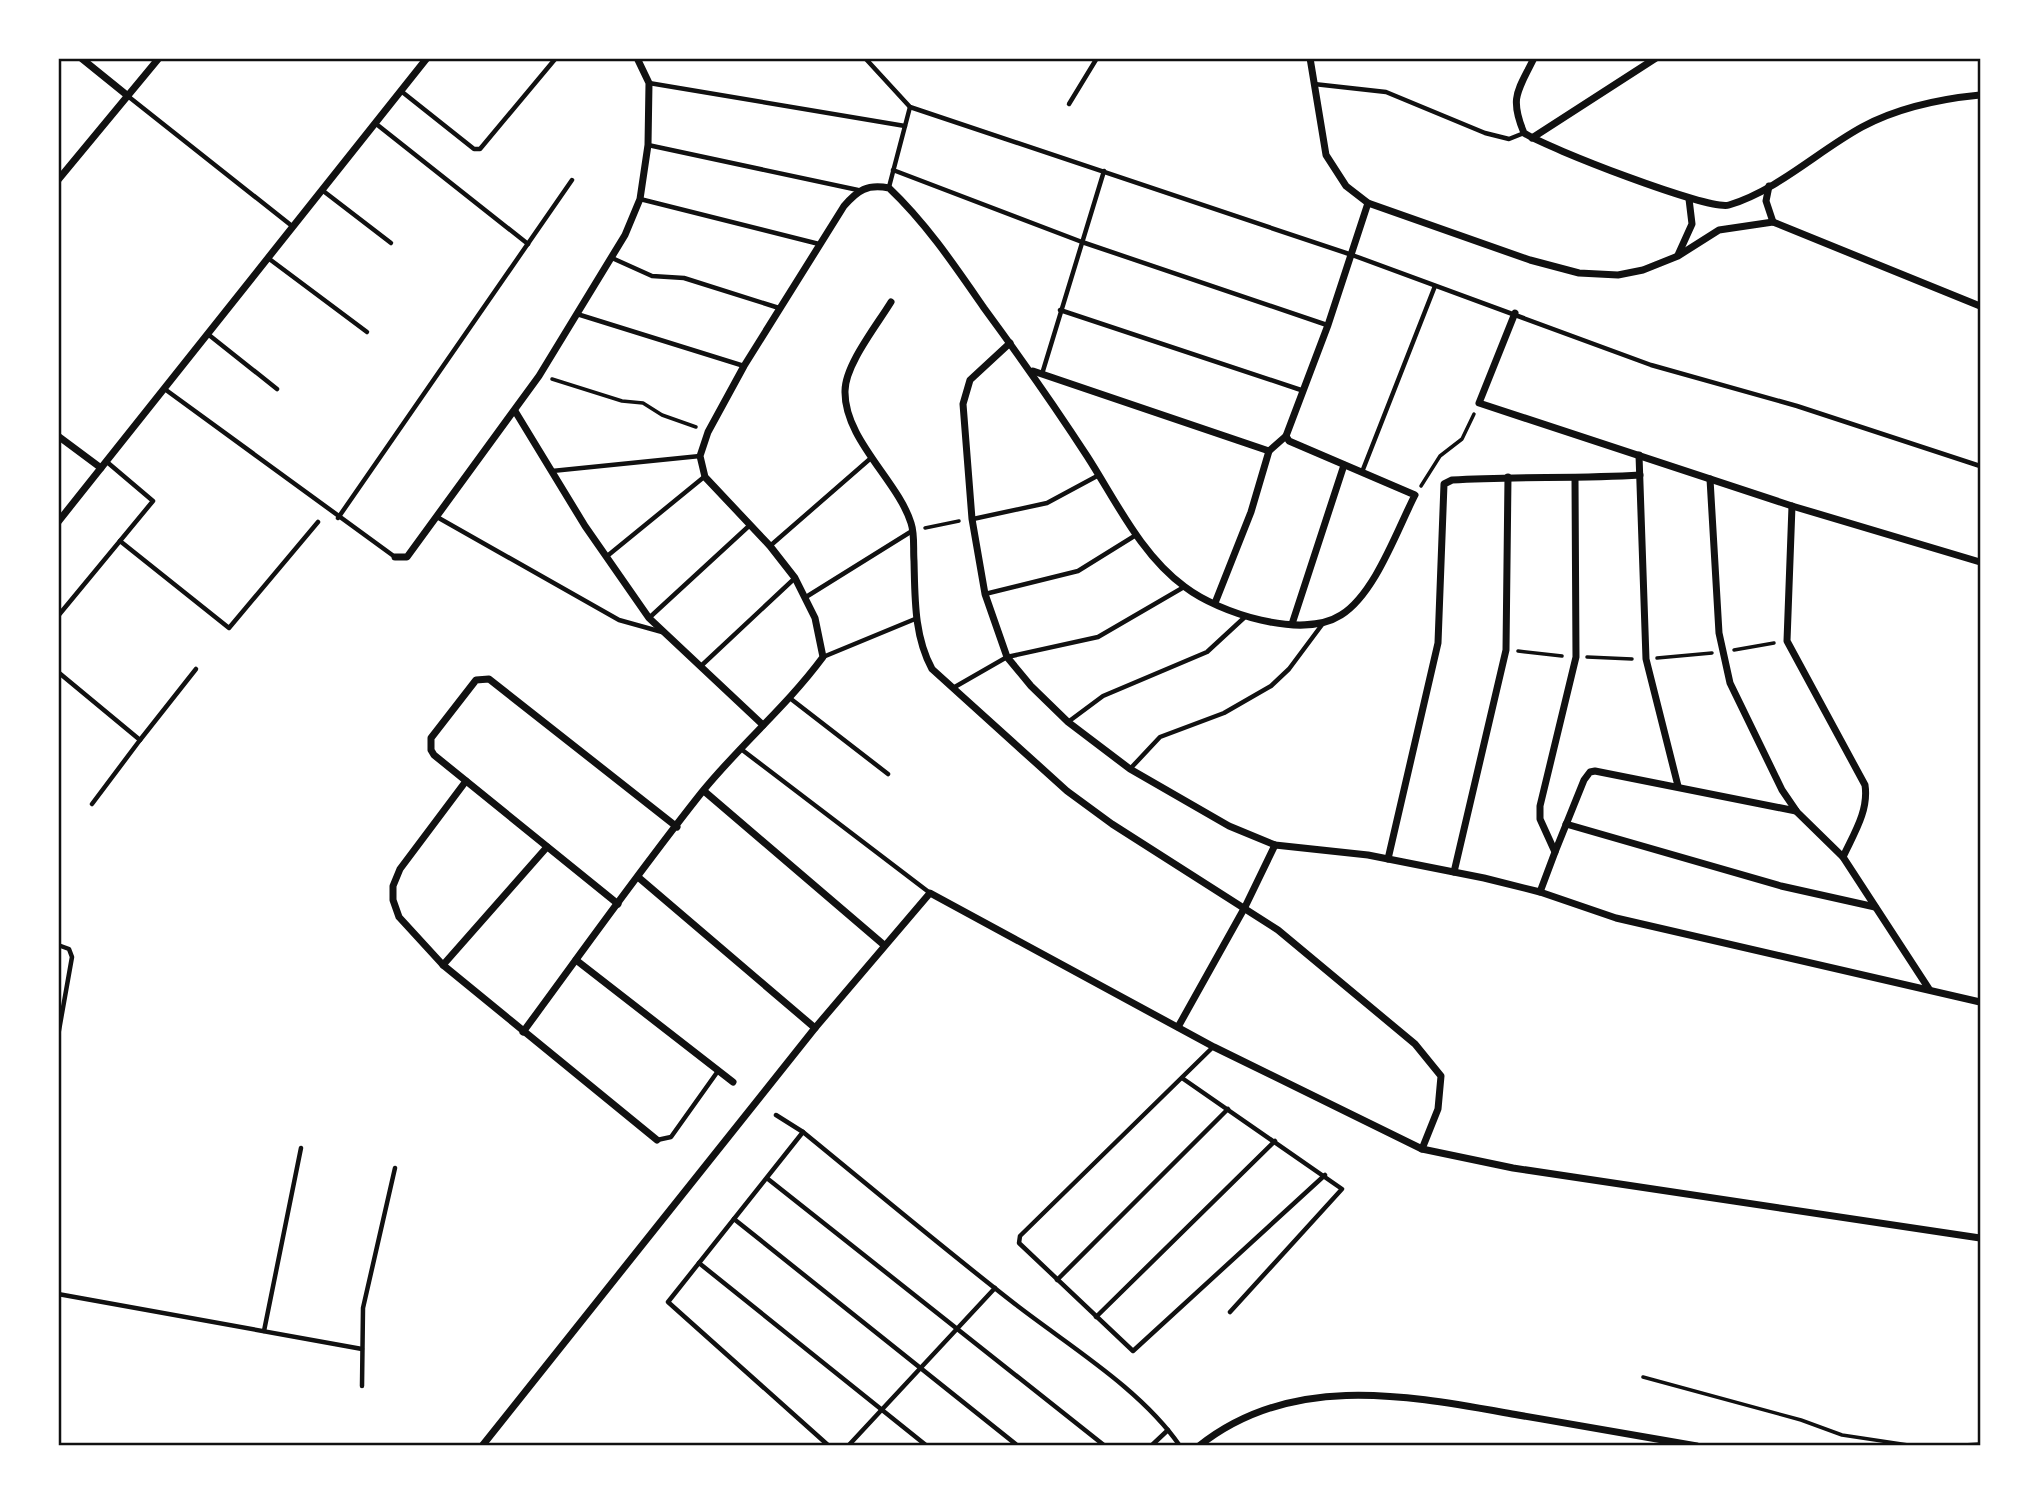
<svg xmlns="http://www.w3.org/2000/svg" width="2038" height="1504" font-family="Commissioner,sans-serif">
	<rect width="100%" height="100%" fill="#fff"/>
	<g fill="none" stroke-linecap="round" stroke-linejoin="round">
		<!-- path -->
		<g stroke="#111" stroke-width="3.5">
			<polyline points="552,379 622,401 643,403 662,415 696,427"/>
			<polyline points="1421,486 1440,456 1462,439 1474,414"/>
			<polyline points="925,528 959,521"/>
			<polyline points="1734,650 1774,643"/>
			<polyline points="1518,651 1562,656"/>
			<polyline points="1587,657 1632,659"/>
			<polyline points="1657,658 1712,653"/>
			<polyline points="1643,1377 1801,1420 1842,1435 1915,1446"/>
			<polyline points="1947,1446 1980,1444"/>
		</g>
		<!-- service -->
		<g stroke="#111" stroke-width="4.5">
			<polyline points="865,58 910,107 1352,255 1651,365 1797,406 1980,466"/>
			<polyline points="649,83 905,126"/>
			<polyline points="1314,84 1386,92 1485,133 1509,139 1524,133"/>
			<polyline points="401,91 474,149 480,149 556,58"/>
			<polyline points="129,97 292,226"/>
			<polyline points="1069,104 1097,58"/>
			<polyline points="375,123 528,244"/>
			<polyline points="648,145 858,190"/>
			<polyline points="893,170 1082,242 1327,325"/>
			<polyline points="889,187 910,107"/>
			<polyline points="322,190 391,243"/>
			<polyline points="640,199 819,244"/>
			<polyline points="268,258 367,332"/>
			<polyline points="612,258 652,276 684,278 779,308"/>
			<polyline points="1060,310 1301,390"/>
			<polyline points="577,314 744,366"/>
			<polyline points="209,335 277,389"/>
			<polyline points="1042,374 1104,171"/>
			<polyline points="166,390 395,557"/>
			<polyline points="552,471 700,456"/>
			<polyline points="1362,472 1435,286"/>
			<polyline points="437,517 619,620 662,632"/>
			<polyline points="338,518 572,180"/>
			<polyline points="973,519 1047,503 1099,475"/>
			<polyline points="120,541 229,628 318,522"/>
			<polyline points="770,546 871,458"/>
			<polyline points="606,557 704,477"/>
			<polyline points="985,594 1078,571 1136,535"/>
			<polyline points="806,597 912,531"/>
			<polyline points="58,616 153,501 107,462"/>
			<polyline points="649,618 750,525"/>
			<polyline points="823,657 915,619"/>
			<polyline points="701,666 795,578"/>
			<polyline points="58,672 140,740 196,669"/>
			<polyline points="953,688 1007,657 1098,637 1184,587"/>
			<polyline points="791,699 888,774"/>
			<polyline points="1068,722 1103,696 1207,652 1246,616"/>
			<polyline points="741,749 930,893"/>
			<polyline points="1130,769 1160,737 1224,713 1271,686 1289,669 1324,622"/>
			<polyline points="92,804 140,740"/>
			<polyline points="58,945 69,949 72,957 58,1036"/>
			<polyline points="1213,1047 1020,1236 1019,1243 1133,1351 1325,1175"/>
			<polyline points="1182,1078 1342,1189 1230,1312"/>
			<path d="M776,1115L803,1132C874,1190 943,1248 1015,1304C1069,1346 1141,1389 1180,1446"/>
			<polyline points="803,1132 668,1302 829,1446"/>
			<polyline points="657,1140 671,1137 718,1071"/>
			<polyline points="768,1179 1105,1446"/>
			<polyline points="734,1219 1018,1446"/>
			<polyline points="699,1263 927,1446"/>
			<polyline points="1057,1280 1228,1109"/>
			<polyline points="58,1294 362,1349"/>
			<polyline points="1096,1317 1275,1141"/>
			<polyline points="264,1331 301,1148"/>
			<polyline points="362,1386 363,1308 395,1168"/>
			<polyline points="848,1446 995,1288"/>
			<polyline points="1151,1446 1168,1430"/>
		</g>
		<!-- minor -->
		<g stroke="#111" stroke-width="7">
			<polyline points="81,58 128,96"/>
			<polyline points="1310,58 1326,155 1346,186 1368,203 1530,260 1579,273 1618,275 1643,270 1678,256 1719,230 1773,222 1980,306"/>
			<path d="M1534,58C1518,91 1509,97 1524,133C1547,148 1709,211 1729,205C1778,190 1818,151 1862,127C1899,107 1939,99 1980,95"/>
			<polyline points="1532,138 1656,58"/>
			<polyline points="58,180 159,58"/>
			<polyline points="1769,186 1766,201 1773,222"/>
			<polyline points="1678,255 1692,224 1689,199"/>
			<path d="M891,302C877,325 845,365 845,391C844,439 898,481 911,523C915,535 913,548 914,561C915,598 914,636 932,669L1067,791L1112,824L1278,930L1415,1044L1441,1076L1438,1109L1422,1149"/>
			<polyline points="1515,313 1479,403 1792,506 1980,562"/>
			<polyline points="1010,343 970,380 963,404 972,519 985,594 1007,657 1031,686 1068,722 1130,769 1229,826 1275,845 1368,855 1484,878 1540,892 1616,918 1980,1002"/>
			<polyline points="1033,371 1269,451 1286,436"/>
			<polyline points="515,411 585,526 649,618 763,725"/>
			<polyline points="58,436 101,468"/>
			<polyline points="1639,455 1646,659 1678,786"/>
			<polyline points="1710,479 1719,633 1730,683 1782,790 1797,812 1843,857 1929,989"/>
			<path d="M1792,506L1787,641L1865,785C1869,811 1853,835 1843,857"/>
			<polyline points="58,522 427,58"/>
			<polyline points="395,557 407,557 539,376 625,235 640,199 648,145 649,83 637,58"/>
			<polyline points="1215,603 1251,512 1269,451"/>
			<polyline points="1292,624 1344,465"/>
			<polyline points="466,781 400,869 393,886 393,900 399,917 443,965 657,1140"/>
			<polyline points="704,791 884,945"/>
			<polyline points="1566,824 1781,886 1875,907"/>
			<polyline points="1555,852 1584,780 1590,772 1595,771 1796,811"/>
			<path d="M1388,859L1438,643L1444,484L1452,480C1515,476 1577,479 1640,475"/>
			<polyline points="1454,872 1506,650 1508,477"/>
			<polyline points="638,877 815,1028"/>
			<polyline points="1540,892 1555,852 1540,819 1540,806 1576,657 1575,479"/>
			<polyline points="618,904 434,755 431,750 431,738 476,680 489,679 677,827"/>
			<polyline points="576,960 733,1082"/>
			<polyline points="443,965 547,847"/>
			<polyline points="1178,1027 1245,907 1275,845"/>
			<path d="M523,1032C582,952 640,870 702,792C741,744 786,707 823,657L815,618L795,578L770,546L705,477L700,456L708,432L744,366L844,206C858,190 867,184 889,188C926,223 955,266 984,308C1020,357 1054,405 1087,456C1116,501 1141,555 1185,587C1219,613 1302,640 1341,615C1375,594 1397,530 1415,495L1289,441L1286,436L1328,325L1368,203"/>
			<polyline points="482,1446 815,1028 930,893 1214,1047 1422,1149 1513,1168 1980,1238"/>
			<path d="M1199,1446C1293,1371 1410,1396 1518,1415C1578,1425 1638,1436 1697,1446"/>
		</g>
	</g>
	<!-- border -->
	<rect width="2038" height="1504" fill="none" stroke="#ffffff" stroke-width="119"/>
	<rect x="60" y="60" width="1919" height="1384" fill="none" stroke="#111" stroke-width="2.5"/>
</svg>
